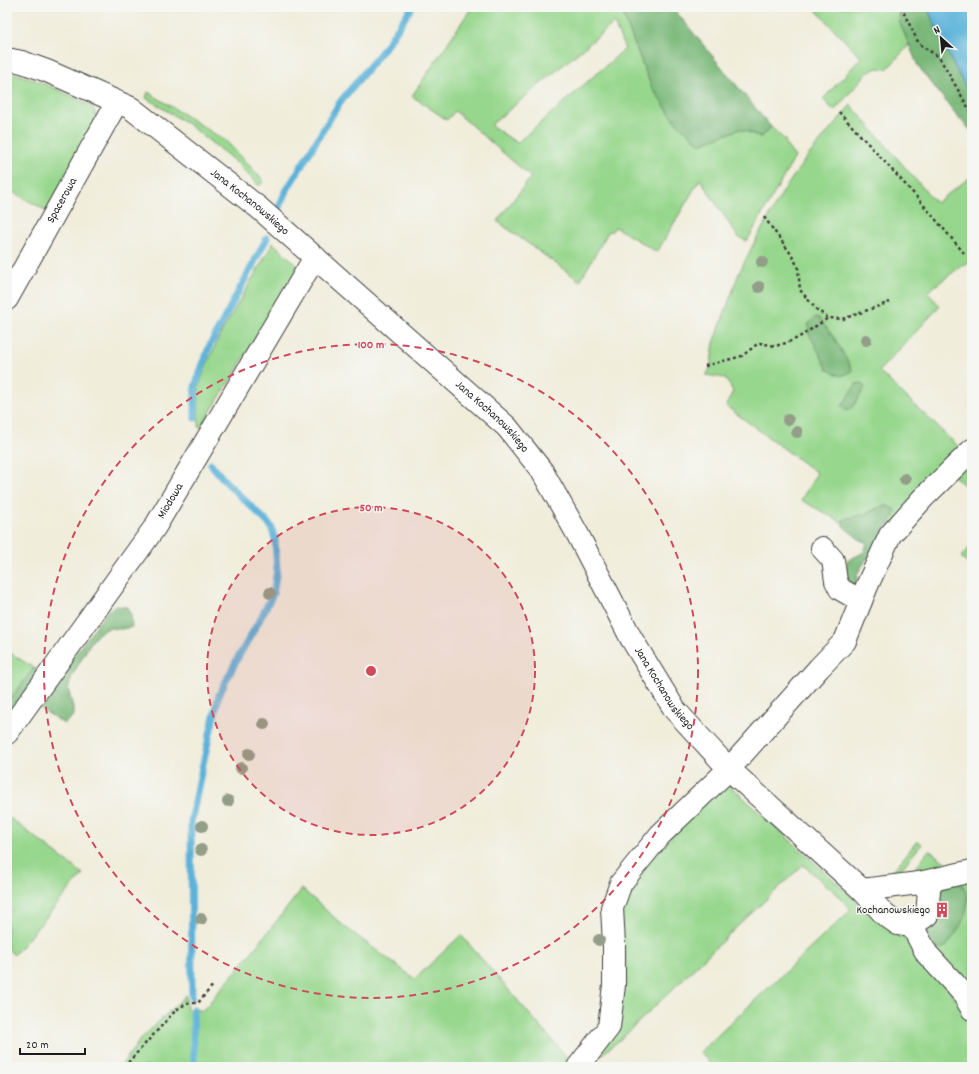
<svg xmlns="http://www.w3.org/2000/svg" width="979" height="1074" font-family="Dekko,sans-serif">
	<rect width="100%" height="100%" fill="#f6f6f2"/>
	<filter id="ink" filterUnits="userSpaceOnUse"><feTurbulence type="fractalNoise" baseFrequency=".025" numOctaves="2"/><feDisplacementMap in="SourceGraphic" scale="8" xChannelSelector="R" yChannelSelector="G"/><feConvolveMatrix kernelMatrix="1 2 1 2 8 2 1 2 1" color-interpolation-filters="sRGB"/></filter>
	<filter id="wash" filterUnits="userSpaceOnUse"><feTurbulence type="fractalNoise" baseFrequency=".012" numOctaves="4" result="noise"/><feDisplacementMap in="SourceGraphic" scale="16" xChannelSelector="R" yChannelSelector="G"/><feGaussianBlur stdDeviation="0.9" result="paint"/><feColorMatrix in="noise" values="0 0 0 0 0 0 0 0 0 0 0 0 0 0 0 0 0 1.4 0 .05"/><feComposite in="paint" operator="in"/></filter>
	<g filter="url(#wash)">
		<rect width="100%" height="100%" fill="#f0eddb"/>
		<!-- green -->
		<g fill="#97d78d" stroke="#5a7a54" fill-rule="evenodd">
			<path d="M472,7H620L652,88L675,121L728,134L740,129L760,137H762L771,127L786,141L785,144L795,157L747,241L738,237L700,179L657,252L615,227L612,231L608,232L580,281L497,221L531,177L455,111L447,120L412,96ZM614,23L625,49L517,143L492,126V124Z"/>
			<polygon points="813,7 898,7 900,23 909,45 887,69 877,68 869,71 834,111 823,99 861,58"/>
			<path d="M7,71C38,80 65,92 93,107L97,119L47,211L7,189Z"/>
			<polygon points="148,92 226,141 264,181 259,186 237,163 188,124 146,98"/>
			<polygon points="851,105 936,203 972,176 972,262 964,264 927,292 940,306 879,371 964,452 893,527 877,508 866,514 843,520 843,523 801,500 817,473 726,406 733,391 725,378 706,375 710,369 714,343 739,273 753,245 784,190 807,157"/>
			<polygon points="273,243 300,268 201,427 199,427 198,402 199,386 206,366 221,333"/>
			<polygon points="972,456 972,492 954,476"/>
			<polygon points="972,545 972,566 961,557"/>
			<polygon points="7,651 34,668 7,703"/>
			<polygon points="725,781 892,933 906,937 951,992 972,1021 972,1067 713,1067 700,1052 851,910 837,894 803,865 740,924 623,1037 594,1061 616,911 635,875"/>
			<polygon points="10,818 83,874 14,955 7,949 7,915 12,911 7,905 12,899 7,894 7,865 10,862 7,851 7,819"/>
			<polygon points="917,841 922,844 896,875 885,881"/>
			<polygon points="929,850 954,869 912,872"/>
			<polygon points="972,879 972,986 956,980 931,951 960,882"/>
			<polygon points="302,889 345,927 415,979 461,935 572,1063 568,1067 329,1067 325,1063 321,1067 120,1067 140,1040 186,995 187,1010 203,1010 247,958"/>
		</g>
		<!-- forest -->
		<g fill="#79b878" stroke="#4a6a4a">
			<polygon points="620,7 672,7 771,127 762,137 740,129 700,144 675,121 652,88"/>
			<polygon points="898,7 927,7 944,46 969,94 972,96 972,132 955,113 918,66 900,23"/>
			<polygon points="815,317 819,318 835,339 853,371 841,376 828,370 808,332 809,323"/>
			<polygon points="862,383 865,388 852,408 846,410 842,406 856,384"/>
			<path d="M886,505L897,511L857,574V582L855,587C845,579 845,574 847,561L864,552L867,543L860,540L843,526V520C851,516 858,517 865,514C873,512 879,507 886,505Z"/>
			<polygon points="117,606 127,607 131,615 132,627 121,629 109,628 99,633 91,642 72,676 68,689 73,707 73,716 64,724 40,708 39,703 108,610"/>
			<polygon points="34,668 41,671 7,727 7,703"/>
			<path d="M960,882C978,902 959,930 946,947L931,951L923,936L933,928L939,915H945L946,904L940,903L941,886Z"/>
		</g>
		<!-- water -->
		<polygon fill="#5cb2d9" stroke="#3c677a" points="927,7 972,7 972,96 969,94 944,46"/>
		<g fill="none" stroke-linecap="round" stroke-linejoin="round">
			<!-- stream -->
			<g stroke="#5cb2d9" stroke-width="7">
				<polyline points="279,207 285,193 340,102 383,50 412,7"/>
				<polyline points="195,418 195,387 209,347 267,238"/>
				<polyline points="192,997 191,822 202,768 219,695 236,661 259,621 273,594 277,570 275,539 271,526 259,514 224,480 211,464"/>
				<polyline points="193,1009 194,1067"/>
			</g>
		</g>
	</g>
	<g filter="url(#ink)">
		<g fill="none" stroke-linecap="round" stroke-linejoin="round">
			<defs>
				<g id="minor">
					<path id="s1" d="M7,59L22,62L47,71L131,108L259,208L507,427L542,471L578,535L631,638L675,710L729,769L862,890L885,915L898,924L912,926L927,915L929,891L919,883"/>
					<path id="s2" d="M7,299L117,102"/>
					<polyline points="822,548 833,560 836,581 840,589 861,601"/>
					<path id="s3" d="M7,733L155,527L315,257"/>
					<polyline points="862,890 919,883 972,871"/>
					<polyline points="912,926 927,954 962,992 972,1009"/>
					<polyline points="578,1067 609,1027 614,985 614,944 612,908 621,883 660,835 729,769 819,668 845,641 867,586 890,535 923,498 972,450"/>
				</g>
			</defs>
			<!-- minor casing -->
			<use href="#minor" stroke="#3c3b39" stroke-width="24"/>
			<!-- path -->
			<g stroke="#3c3b39" stroke-width="2.5" stroke-dasharray="3 3" stroke-linecap="butt">
				<polyline points="901,7 919,44 939,57 972,114"/>
				<polyline points="839,112 915,195 964,253"/>
				<polyline points="764,217 791,254 798,267 800,290 816,309 828,318 843,319 890,302"/>
				<polyline points="705,366 742,356 756,345 760,343 775,346 786,343 798,338 828,318"/>
				<polyline points="124,1067 176,1010 187,1003 198,1003 214,984"/>
			</g>
			<!-- minor -->
			<use href="#minor" stroke="#fff" stroke-width="22"/>
		</g>
		<!-- trees -->
		<g fill="#939e88">
			<circle cx="762" cy="262" r="6"/>
			<circle cx="759" cy="287" r="6"/>
			<circle cx="866" cy="340" r="6"/>
			<circle cx="788" cy="420" r="6"/>
			<circle cx="797" cy="432" r="6"/>
			<circle cx="905" cy="479" r="6"/>
			<circle cx="270" cy="593" r="6"/>
			<circle cx="264" cy="724" r="6"/>
			<circle cx="249" cy="754" r="6"/>
			<circle cx="241" cy="768" r="6"/>
			<circle cx="228" cy="801" r="6"/>
			<circle cx="202" cy="826" r="6"/>
			<circle cx="201" cy="850" r="6"/>
			<circle cx="201" cy="919" r="6"/>
			<circle cx="599" cy="940" r="6"/>
		</g>
	</g>
	<!-- distance rings -->
	<circle cx="371" cy="671" r="164" fill="#d1495b" fill-opacity=".12"/>
	<g fill="none" stroke="#d1495b" stroke-width="2" stroke-dasharray="7 5">
		<circle cx="371" cy="671" r="164"/>
		<circle cx="371" cy="671" r="327"/>
	</g>
	<!-- icons -->
	<defs>
		<symbol id="building-bare" viewBox="-9 -9 18 18"><path d="M-4-6H4V6H1V3H-1V6H-4ZM-2.5-4.3h1.7v1.8h-1.7ZM.8-4.3h1.7v1.8H.8ZM-2.5-1h1.7V.8h-1.7ZM.8-1h1.7V.8H.8Z" fill="#d1495b" stroke="#f6f6f2" stroke-width="2.5" paint-order="stroke"/></symbol>
	</defs>
	<g fill-rule="evenodd">
		<use href="#building-bare" x="931" y="899" width="22" height="22"/>
	</g>
	<g text-anchor="middle" dominant-baseline="central" stroke-width="3" stroke-linejoin="round" paint-order="stroke">
		<!-- street labels -->
		<g font-size="12" fill="#1c1c1c" stroke="#f6f6f2">
			<text stroke="none"><textPath href="#s2" startOffset="113">Spacerowa</textPath></text>
			<text stroke="none"><textPath href="#s1" startOffset="285">Jana Kochanowskiego</textPath></text>
			<text stroke="none"><textPath href="#s1" startOffset="609">Jana Kochanowskiego</textPath></text>
			<text stroke="none"><textPath href="#s3" startOffset="284">Miodowa</textPath></text>
			<text stroke="none"><textPath href="#s1" startOffset="933">Jana Kochanowskiego</textPath></text>
		</g>
		<!-- poi labels -->
		<g font-size="12" fill="#1c1c1c" stroke="#f6f6f2" text-anchor="end">
			<text x="930" y="910">Kochanowskiego</text>
		</g>
	</g>
	<circle cx="371" cy="671" r="6" fill="#d1495b" stroke="#f6f6f2" stroke-width="2"/>
	<g font-size="12" text-anchor="middle" font-weight="bold" fill="#d1495b" stroke="#f6f6f2" stroke-width="3" stroke-linejoin="round" paint-order="stroke">
		<text x="371" y="348">100 m</text>
		<text x="371" y="511">50 m</text>
	</g>
	<!-- margin -->
	<rect width="979" height="1074" fill="none" stroke="#f6f6f2" stroke-width="24"/>
	<!-- north arrow -->
	<g transform="translate(941 38) rotate(333)" stroke="#f6f6f2" stroke-width="3" paint-order="stroke">
	<path d="M0-3L7 15L0 10L-7 15Z" fill="#1c1c1c"/>
	<text y="-6" font-size="11" font-weight="bold" text-anchor="middle" fill="#1c1c1c">N</text>
	</g>
	<!-- scale -->
	<path d="M20 1048v6h65v-6" fill="none" stroke="#1c1c1c" stroke-width="2"/>
	<text x="26" y="1048" font-size="12" fill="#1c1c1c" stroke="#f6f6f2" stroke-width="3" paint-order="stroke">20 m</text>
</svg>
